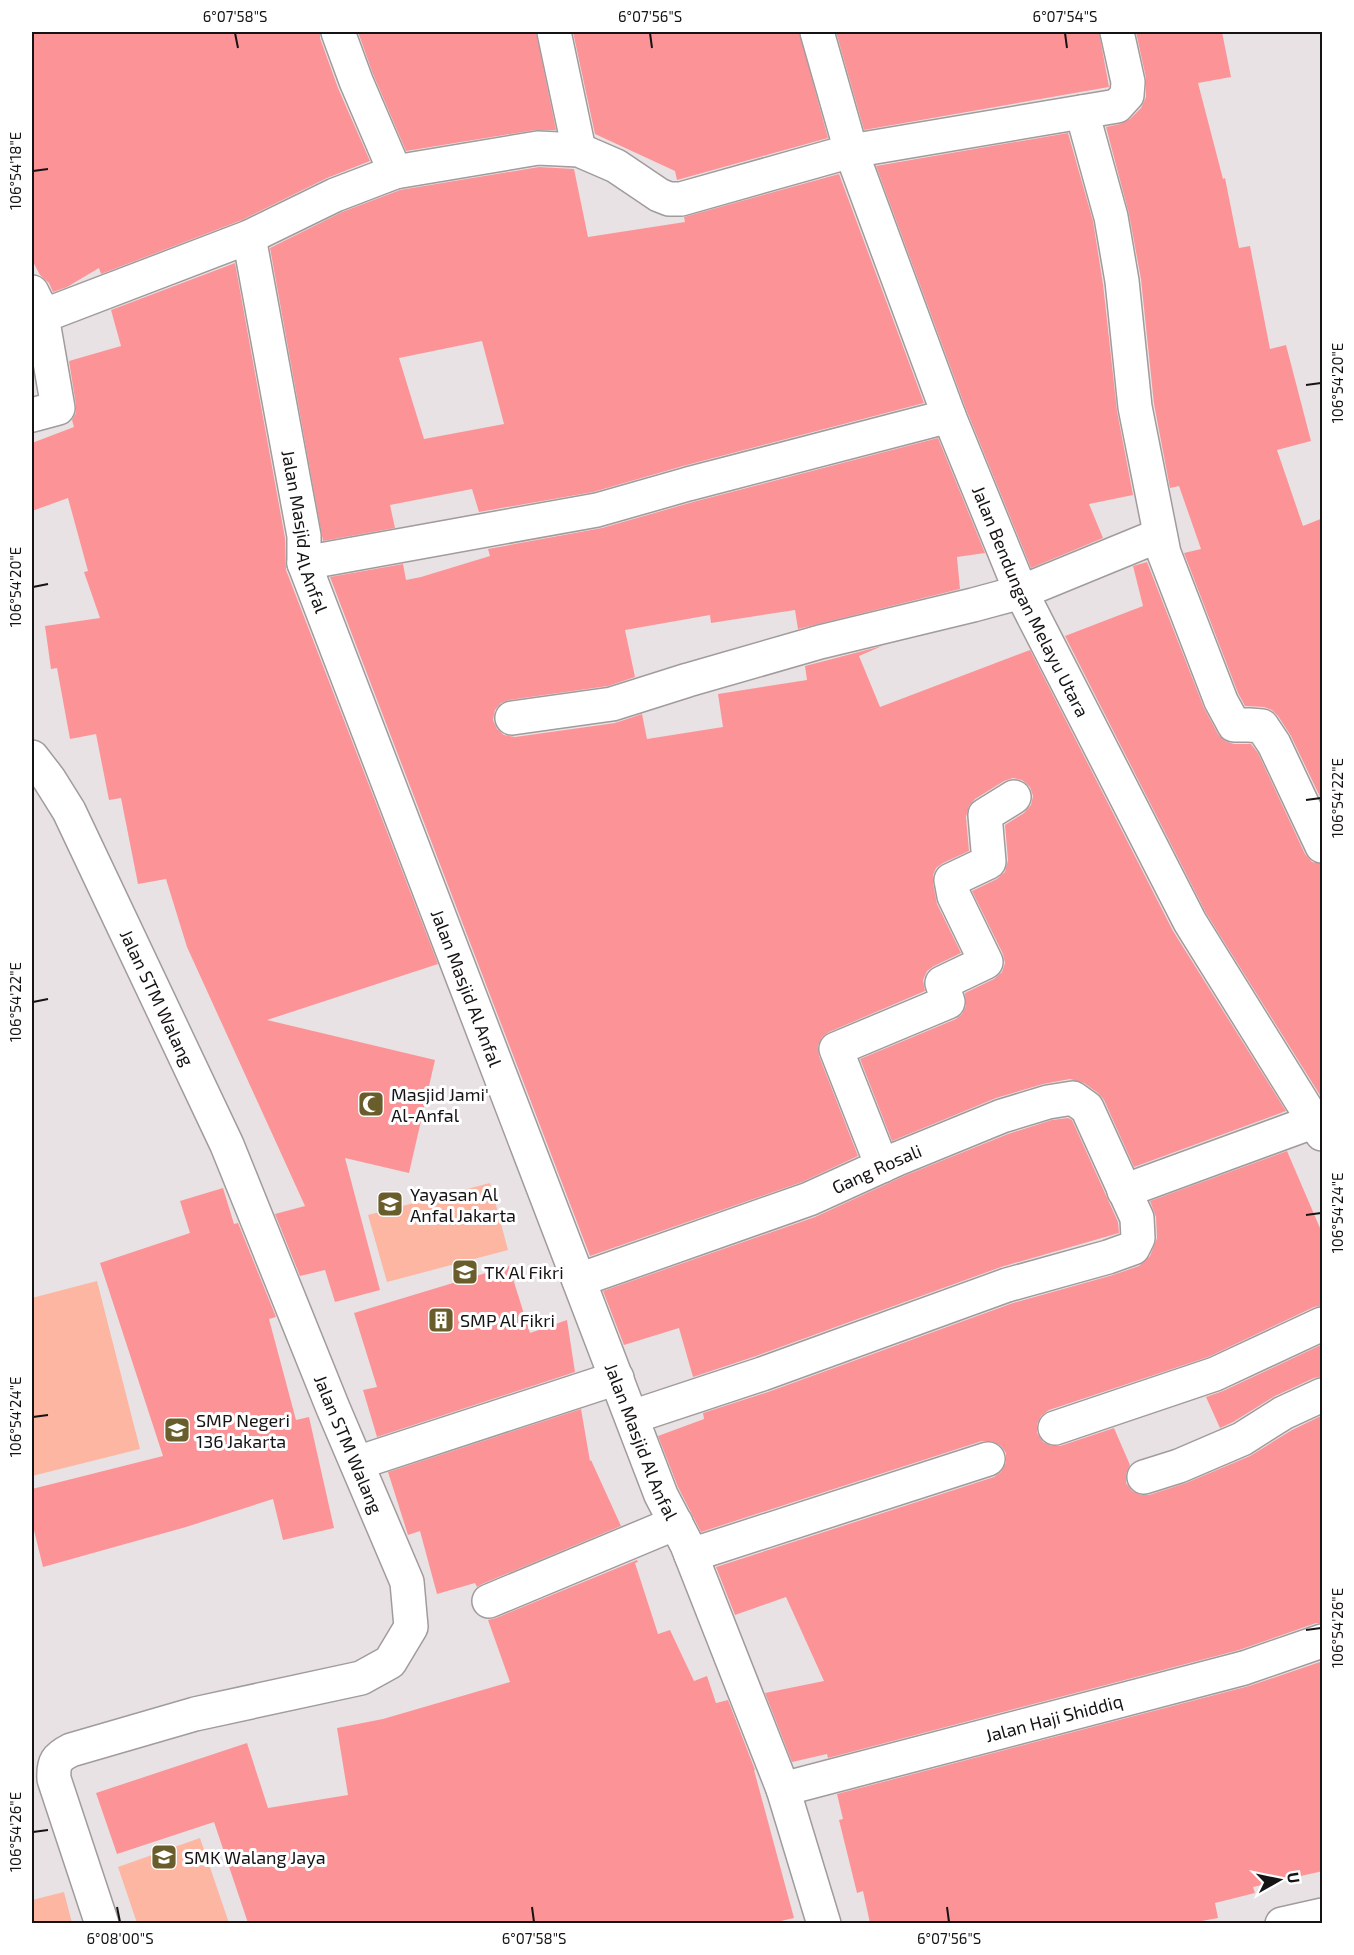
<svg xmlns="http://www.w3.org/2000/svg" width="1354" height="1955" font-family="'Exo 2',sans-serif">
	<rect width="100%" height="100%" fill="#e9e2e4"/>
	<!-- green -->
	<g fill="#fcb6a1">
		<polygon points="490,1183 508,1250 387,1282 368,1215"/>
		<polygon points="97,1281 140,1449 32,1476 32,1298"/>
		<polygon points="200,1838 229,1923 137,1923 118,1867"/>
		<polygon points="64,1892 72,1923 32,1923 32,1900"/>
	</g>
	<!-- building -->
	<g fill="#fc9497" fill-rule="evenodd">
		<polygon points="32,32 320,32 320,38 338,88 370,161 327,178 242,220 101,274 99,268 67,287 53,292 49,283 40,275 32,260"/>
		<polygon points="358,32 536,32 556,130 535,130 406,151 373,74"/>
		<polygon points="573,32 799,32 828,138 677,180 675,171 595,134"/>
		<polygon points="836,32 1099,32 1109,87 864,130"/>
		<polygon points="1136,32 1222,32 1231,77 1198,83 1223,179 1225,178 1239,248 1250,246 1270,349 1286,345 1311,441 1277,450 1303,526 1323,518 1323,803 1291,736 1278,716 1272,710 1264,707 1245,706 1238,693 1184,553 1201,549 1179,486 1170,488 1154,404 1141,279 1129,214 1106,127 1120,124 1130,119 1141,108 1146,97 1146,78"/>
		<polygon points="1068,133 1093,221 1103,284 1117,411 1133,495 1089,504 1103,538 1031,568 966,409 876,166"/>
		<path d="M539,167L574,169L588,237L685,222L684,217L839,174L924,403L683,466L593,492L479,512L472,489L390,505L395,528L323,541L270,248L342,212L400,190ZM482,341L504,424L424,439L399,358Z"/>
		<polygon points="235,263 285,538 286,570 438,964 267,1020 435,1060 409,1173 345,1158 380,1290 335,1302 325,1270 300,1276 275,1214 305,1206 187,947 166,879 138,884 121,798 109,800 96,734 70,739 57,668 51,669 45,626 100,618 84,572 88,571 68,498 32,511 32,443 74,427 72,420 76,413 76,405 69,361 121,346 111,310"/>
		<polygon points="938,438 985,553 957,557 960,589 798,629 795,610 711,623 710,615 625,630 635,677 608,686 509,700 501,703 495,710 493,720 497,729 504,735 515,737 615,723 642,714 647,739 723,727 718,694 807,680 805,666 882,646 859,656 880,707 1030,650 1173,931 1286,1111 1134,1167 1104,1100 1098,1093 1084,1083 1070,1079 1043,1084 996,1098 892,1141 860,1059 956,1019 962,1014 966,1006 965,993 994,979 1002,972 1005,963 1003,954 972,891 997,879 1005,872 1008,860 1005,825 1024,813 1031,805 1033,796 1030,787 1022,780 1013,778 1004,781 975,799 969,806 966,817 969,851 943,863 936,868 933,875 933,883 937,904 961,953 934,966 927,971 923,980 925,991 829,1032 822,1037 818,1046 819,1056 858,1156 802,1182 590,1256 330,577 403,564 406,580 421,577 490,556 488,549 602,528 693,502"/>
		<polygon points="1147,562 1204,708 1218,734 1225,741 1234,744 1251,744 1258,753 1305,854 1312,862 1323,864 1323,1093 1320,1095 1206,913 1065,636 1143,606 1133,566"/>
		<polygon points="1068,1118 1072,1120 1118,1222 1119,1233 1001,1267 756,1356 693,1377 679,1328 624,1345 603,1291 815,1217 904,1176 1008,1134 1052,1120"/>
		<polygon points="1287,1151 1323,1235 1323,1305 1314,1307 1208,1357 1049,1410 1041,1416 1037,1424 1037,1433 1043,1442 1051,1446 1060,1446 1114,1428 1130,1465 1126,1474 1126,1483 1132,1491 1141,1495 1149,1495 1186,1483 1250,1456 1292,1430 1323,1415 1323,1623 1316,1623 1239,1650 828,1758 827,1754 792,1762 765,1693 824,1681 786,1597 735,1615 716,1567 994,1477 1001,1472 1006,1463 1006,1453 1001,1446 992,1441 982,1441 701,1532 678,1487 658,1436 704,1419 703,1413 768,1392 1013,1303 1113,1275 1139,1266 1150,1256 1157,1238 1156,1217 1150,1201"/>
		<polygon points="223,1188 234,1224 238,1223 276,1317 269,1319 296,1420 309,1417 334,1528 283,1540 273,1499 186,1527 43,1567 32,1522 32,1489 163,1456 100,1263 190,1233 180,1201"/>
		<polygon points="509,1266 530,1333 567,1320 575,1372 377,1437 363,1390 377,1387 354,1313"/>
		<polygon points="1323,1344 1323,1376 1314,1378 1275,1396 1233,1422 1220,1428 1206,1397 1223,1391"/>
		<polygon points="581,1409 590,1461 591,1460 621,1526 482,1584 477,1587 475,1583 437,1594 420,1531 408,1535 388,1472"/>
		<polygon points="637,1560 638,1562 635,1563 658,1634 670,1630 694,1681 707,1676 716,1703 728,1700 755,1770 754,1770 794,1918 772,1923 248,1923 214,1822 117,1854 96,1793 247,1743 268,1808 348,1795 337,1728 383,1719 510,1682 488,1620 496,1618"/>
		<polygon points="1323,1661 1323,1871 1253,1887 1255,1893 1215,1903 1218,1918 1191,1923 870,1923 863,1891 857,1893 839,1820 843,1819 837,1794 1249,1686"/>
	</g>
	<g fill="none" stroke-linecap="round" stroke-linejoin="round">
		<defs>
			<g id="minor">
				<polyline points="338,32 356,81 395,172"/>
				<polyline points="554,32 579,150"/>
				<path id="s1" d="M817,32L851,151L949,416L1021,592L1190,922L1322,1134"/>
				<polyline points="1082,112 1111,217 1122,281 1135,407 1164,553 1221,701 1234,725 1249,725 1262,726 1274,744 1322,846"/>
				<path id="s2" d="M249,237L304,536V563L661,1495L687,1545L783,1789L824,1924"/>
				<path d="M32,292C37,302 40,312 53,312L249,237L335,195L395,172L538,148L579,150L616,166L659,195L669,199H681L851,151L1117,106L1127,95L1128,82L1117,32"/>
				<polyline points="32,415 58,408 41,310"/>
				<polyline points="304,563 597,510 688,484 949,416"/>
				<polyline points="512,718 612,704 688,680 820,642 973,605 1021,592 1160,535"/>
				<path id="s3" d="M32,757L49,779L69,811L227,1145L333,1408L407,1582L411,1627L390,1662L361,1678L195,1714L71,1750C57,1757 53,1762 54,1779L102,1924"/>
				<polyline points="882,1166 836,1049 948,1002 942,983 986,962 954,896 951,880 989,862 985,815 1014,797"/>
				<polyline points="1124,1191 1315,1121"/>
				<path id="s4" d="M579,1280L809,1199L897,1159L1002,1116L1048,1102L1073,1098L1087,1108L1137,1218L1138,1238L1133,1248L1108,1257L1007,1285L762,1374L632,1417"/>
				<polyline points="1055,1428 1215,1374 1322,1324"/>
				<polyline points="357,1463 617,1378"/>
				<polyline points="1144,1477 1179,1466 1242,1439 1283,1413 1322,1395"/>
				<polyline points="691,1555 988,1459"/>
				<polyline points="489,1601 676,1523"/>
				<path id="s5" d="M783,1789L1244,1668L1322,1641"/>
				<polyline points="1282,1924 1322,1915"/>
			</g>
		</defs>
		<!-- minor casing -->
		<use href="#minor" stroke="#a19b9c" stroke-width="36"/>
		<!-- minor -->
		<use href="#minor" stroke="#fff" stroke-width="33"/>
	</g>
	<!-- ticks -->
	<path fill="none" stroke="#161314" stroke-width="2" d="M235,33L238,48M650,33L652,48M1065,33L1067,48M33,171L48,169M1306,385L1321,383M33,587L48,584M1306,800L1321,798M33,1002L48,999M1306,1215L1321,1213M33,1417L48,1415M1306,1630L1321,1628M33,1832L48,1830M117,1907L120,1922M532,1907L534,1922M947,1907L949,1922"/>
	<!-- icons -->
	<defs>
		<symbol id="mosque-square" viewBox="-11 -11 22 22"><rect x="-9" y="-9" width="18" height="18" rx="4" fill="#695e2b" stroke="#fff"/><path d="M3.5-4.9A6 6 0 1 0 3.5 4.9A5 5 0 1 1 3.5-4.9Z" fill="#fff"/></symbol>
		<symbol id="school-square" viewBox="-11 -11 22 22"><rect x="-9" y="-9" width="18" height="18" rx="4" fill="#695e2b" stroke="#fff"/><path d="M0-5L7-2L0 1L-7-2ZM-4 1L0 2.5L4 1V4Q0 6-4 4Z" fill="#fff"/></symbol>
		<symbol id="building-square" viewBox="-11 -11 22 22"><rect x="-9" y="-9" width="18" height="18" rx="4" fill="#695e2b" stroke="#fff"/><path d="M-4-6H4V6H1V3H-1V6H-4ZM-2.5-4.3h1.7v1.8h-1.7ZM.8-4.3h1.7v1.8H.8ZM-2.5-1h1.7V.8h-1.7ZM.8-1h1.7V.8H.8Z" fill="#fff"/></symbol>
	</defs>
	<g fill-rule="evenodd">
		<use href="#mosque-square" x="356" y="1089" width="30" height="30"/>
		<use href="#school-square" x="375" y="1189" width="30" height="30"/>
		<use href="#school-square" x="450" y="1257" width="30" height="30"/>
		<use href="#building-square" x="426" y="1305" width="30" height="30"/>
		<use href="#school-square" x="162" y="1415" width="30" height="30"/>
		<use href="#school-square" x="149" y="1842" width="30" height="30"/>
	</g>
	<g text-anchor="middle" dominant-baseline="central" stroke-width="6" stroke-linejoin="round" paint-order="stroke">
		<!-- street labels -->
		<g font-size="18" fill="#161314" stroke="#fff">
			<text stroke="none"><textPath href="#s2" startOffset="300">Jalan Masjid Al Anfal</textPath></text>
			<text stroke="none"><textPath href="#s1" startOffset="609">Jalan Bendungan Melayu Utara</textPath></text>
			<text stroke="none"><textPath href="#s2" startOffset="786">Jalan Masjid Al Anfal</textPath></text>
			<text stroke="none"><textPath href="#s3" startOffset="272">Jalan STM Walang</textPath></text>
			<text stroke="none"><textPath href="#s4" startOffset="318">Gang Rosali</textPath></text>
			<text stroke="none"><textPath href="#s2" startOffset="1272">Jalan Masjid Al Anfal</textPath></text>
			<text stroke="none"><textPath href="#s3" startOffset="758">Jalan STM Walang</textPath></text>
			<text stroke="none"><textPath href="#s5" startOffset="280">Jalan Haji Shiddiq</textPath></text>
		</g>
		<!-- poi labels -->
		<g font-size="18" fill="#161314" stroke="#fff" text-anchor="start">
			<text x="391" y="1094">Masjid Jami'<tspan x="391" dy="21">Al-Anfal</tspan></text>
			<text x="410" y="1194">Yayasan Al<tspan x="410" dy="21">Anfal Jakarta</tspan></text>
			<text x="484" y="1272">TK Al Fikri</text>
			<text x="460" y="1320">SMP Al Fikri</text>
			<text x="196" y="1420">SMP Negeri<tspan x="196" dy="21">136 Jakarta</tspan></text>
			<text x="184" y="1857">SMK Walang Jaya</text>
		</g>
	</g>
	<!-- border -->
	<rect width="1354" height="1955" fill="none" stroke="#ffffff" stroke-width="66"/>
	<!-- north arrow -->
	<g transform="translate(1279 1880) rotate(81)" stroke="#ffffff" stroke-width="4.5" paint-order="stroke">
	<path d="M0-4.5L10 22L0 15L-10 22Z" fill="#161314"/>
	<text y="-9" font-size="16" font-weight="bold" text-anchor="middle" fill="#161314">U</text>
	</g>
	<rect x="33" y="33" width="1288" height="1889" fill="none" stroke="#161314" stroke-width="2"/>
	<g font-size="15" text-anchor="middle" fill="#161314">
		<text x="235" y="22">6°07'58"S</text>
		<text x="650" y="22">6°07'56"S</text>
		<text x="1065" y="22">6°07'54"S</text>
		<text transform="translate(16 171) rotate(-90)" y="5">106°54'18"E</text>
		<text transform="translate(1338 383) rotate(-90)" y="5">106°54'20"E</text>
		<text transform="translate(16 587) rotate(-90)" y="5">106°54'20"E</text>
		<text transform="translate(1338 798) rotate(-90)" y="5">106°54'22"E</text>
		<text transform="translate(16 1002) rotate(-90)" y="5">106°54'22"E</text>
		<text transform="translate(1338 1213) rotate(-90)" y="5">106°54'24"E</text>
		<text transform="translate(16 1417) rotate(-90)" y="5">106°54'24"E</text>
		<text transform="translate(1338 1628) rotate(-90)" y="5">106°54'26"E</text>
		<text transform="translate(16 1832) rotate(-90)" y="5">106°54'26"E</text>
		<text x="120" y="1944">6°08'00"S</text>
		<text x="534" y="1944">6°07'58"S</text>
		<text x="949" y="1944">6°07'56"S</text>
	</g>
</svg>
